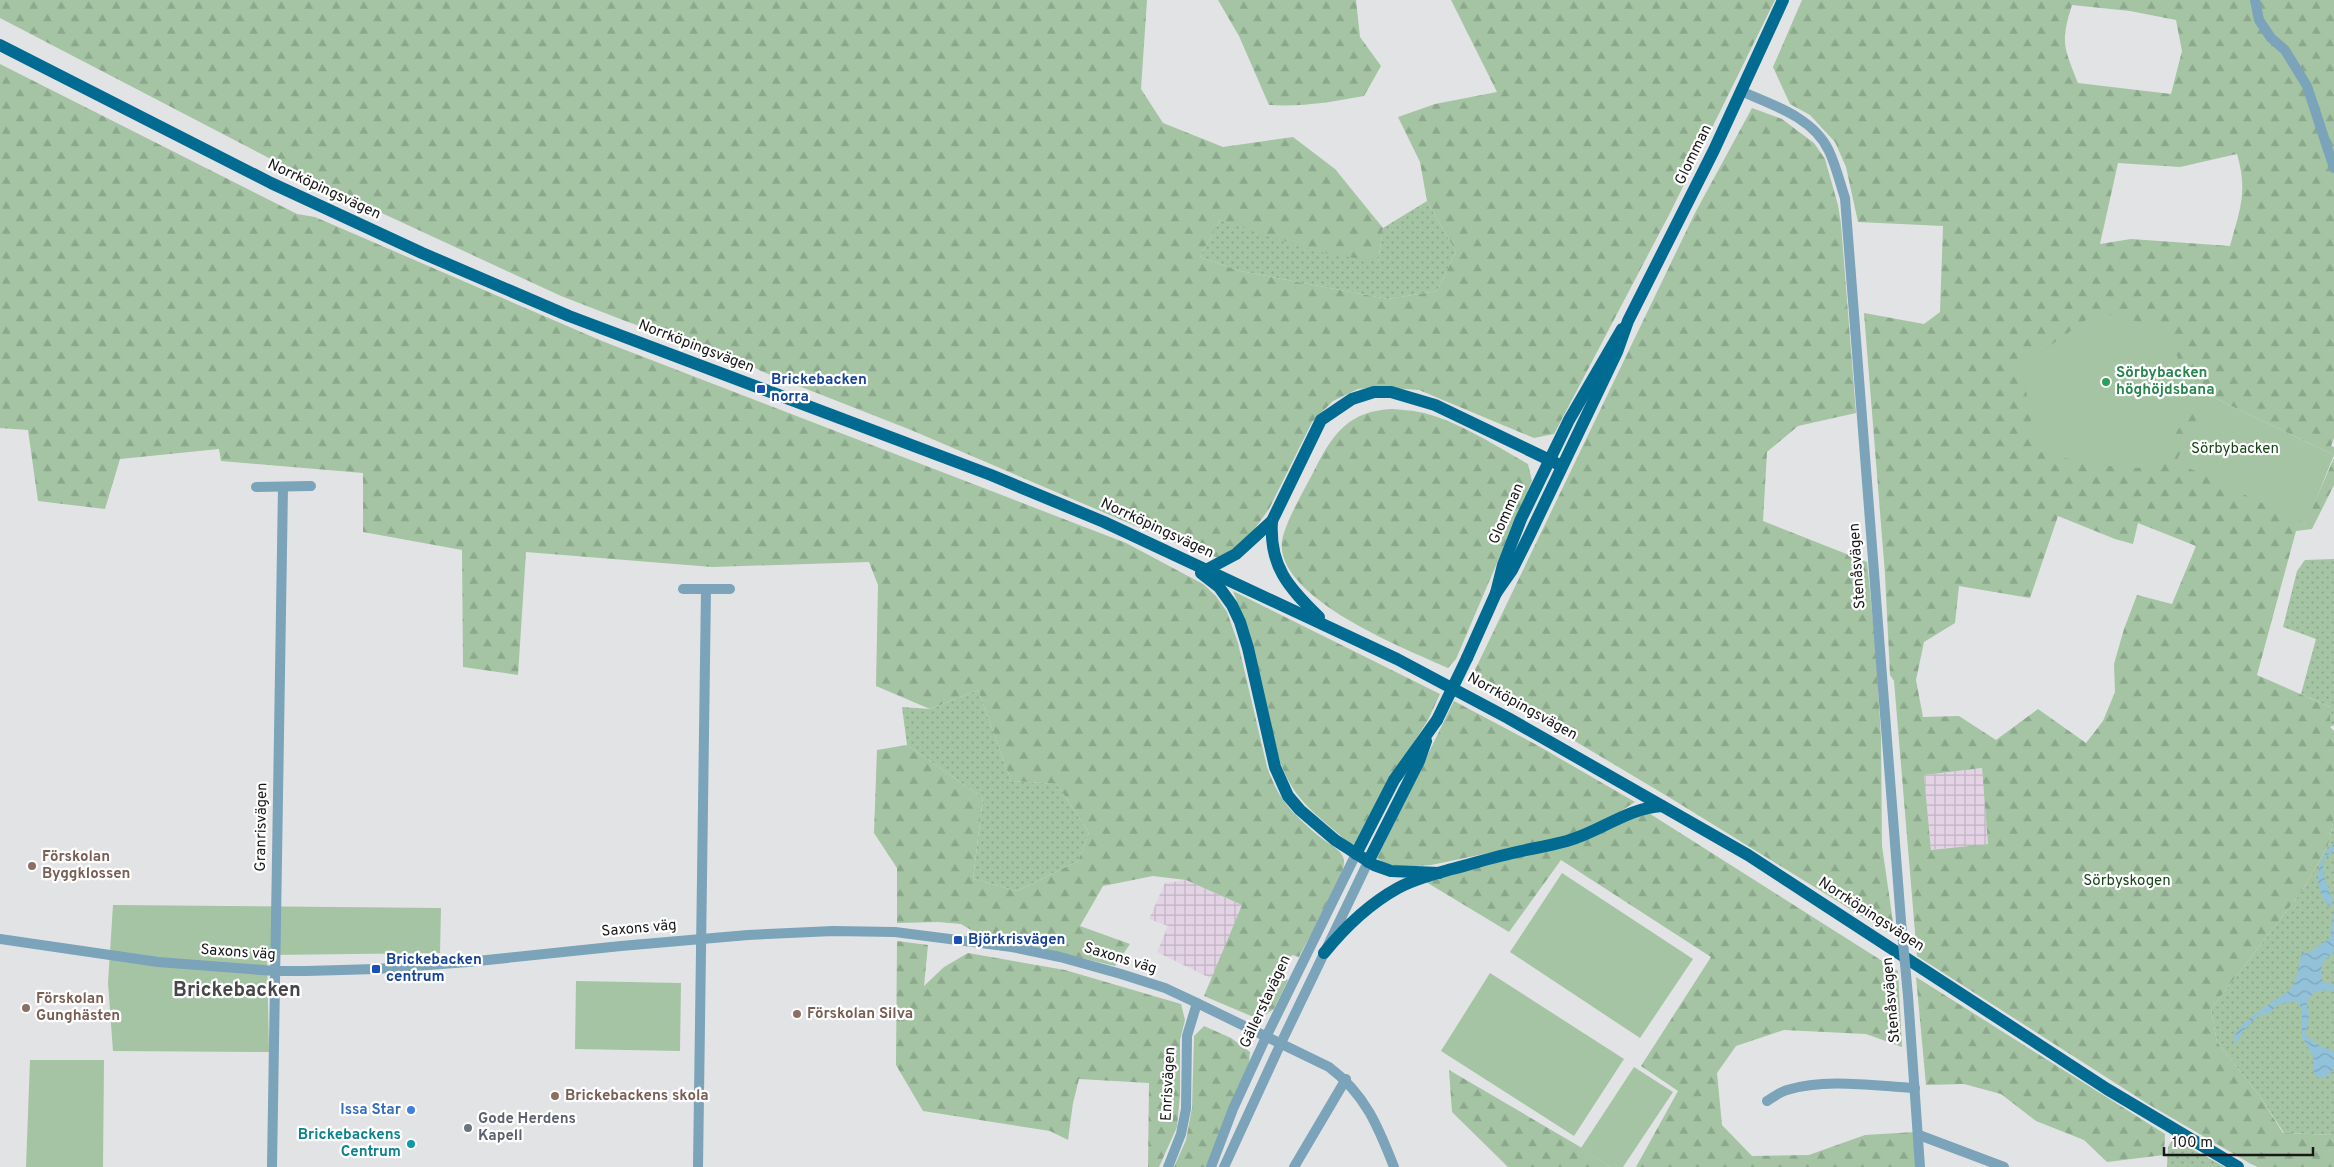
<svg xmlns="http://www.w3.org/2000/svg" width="2334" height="1167" font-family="Overpass,sans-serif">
	<defs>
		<pattern id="industrial-grid" width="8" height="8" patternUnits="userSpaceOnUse" patternTransform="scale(1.25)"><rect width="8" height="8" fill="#e3d3e5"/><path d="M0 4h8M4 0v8" fill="none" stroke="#c2b4c4"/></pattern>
		<pattern id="grass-dots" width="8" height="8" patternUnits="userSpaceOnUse" patternTransform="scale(1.25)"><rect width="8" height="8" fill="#a4c4a3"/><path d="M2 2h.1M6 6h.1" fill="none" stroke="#8ca88c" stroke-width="1.8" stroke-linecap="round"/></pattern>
		<pattern id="forest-firs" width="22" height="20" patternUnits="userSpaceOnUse" patternTransform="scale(1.25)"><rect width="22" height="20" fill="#a4c4a3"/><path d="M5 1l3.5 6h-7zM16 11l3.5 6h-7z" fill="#8ca88c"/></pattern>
		<pattern id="water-waves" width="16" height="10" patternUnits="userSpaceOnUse" patternTransform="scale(1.25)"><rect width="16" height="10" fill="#92c2d9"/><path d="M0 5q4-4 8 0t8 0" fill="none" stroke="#7da6ba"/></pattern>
	</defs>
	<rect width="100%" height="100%" fill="#e2e3e5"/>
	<!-- industrial -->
	<g fill="url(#industrial-grid)">
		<polygon points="1982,768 1988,844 1931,850 1924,775"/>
		<polygon points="1186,880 1242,905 1212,979 1157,952 1168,926 1149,919 1165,883"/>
	</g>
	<!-- grass -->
	<g fill="url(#grass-dots)">
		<polygon points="1427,201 1456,252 1437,291 1388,299 1240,271 1200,257 1220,220 1378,262 1383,228"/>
		<polygon points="2334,559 2334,725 2330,727 2330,707 2301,694 2316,639 2283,627 2297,571 2305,560"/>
		<polygon points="978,690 1011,781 1057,784 1089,833 1078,861 1017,891 973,879 983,798 907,745 902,707 930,709"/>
		<polygon points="2334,818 2334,1135 2284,1133 2261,1098 2217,1042 2211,1009 2302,891 2328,846"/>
		<polygon points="2173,1139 2225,1167 2167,1167 2168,1147"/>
	</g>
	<!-- forest -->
	<g fill="url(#forest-firs)" fill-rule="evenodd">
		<polygon points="0,0 1147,0 1141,89 1163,123 1223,147 1293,137 1335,169 1383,228 1378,262 1319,252 1220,220 1200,257 1240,271 1388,299 1437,291 1456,252 1427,201 1420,162 1398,117 1435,104 1497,92 1451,0 1775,0 1671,211 1554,434 1534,438 1419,390 1376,387 1358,389 1333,401 1312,422 1269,509 1245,542 1219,558 1187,548 911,430 761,371 742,361 628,322 561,296 319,184 0,18"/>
		<path d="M1218,0H1356L1360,37L1381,66L1364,96C1332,102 1302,107 1269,105L1239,36Z"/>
		<path d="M1802,0H2334V438L2331,446L2334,447V455L2208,395L2305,524L2334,458V485L2312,529L2296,531L2257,675L2330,707V727L2334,731V818L2328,846L2302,891L2211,1009L2217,1042L2261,1098L2283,1133L2334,1135V1167H2258L2251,1164L2148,1104L1917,956L1894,681L1890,675L1885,574L1864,313L1924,324L1940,312L1943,226L1858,222L1846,167L1835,142L1810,115L1790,104L1773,67ZM2072,5L2130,11L2176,20L2182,51L2171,94L2078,83C2064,47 2060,43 2072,5ZM2237,154C2248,192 2240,209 2230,246L2131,239L2100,244L2118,163L2180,167ZM2058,516L2115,539L2133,544L2138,523L2196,546L2172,604L2137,595L2124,629L2114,664L2115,692L2103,721L2086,743L2038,709L1996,740L1959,716L1923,717L1916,680L1924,642L1955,623L1959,586L2030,598ZM1982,768L1988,844L1931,850L1924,775Z"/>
		<path d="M0,64L297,214L315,217L602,341L1126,543L1203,584L1216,596L1227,612L1238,643L1267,767C1279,801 1293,814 1320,837C1327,843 1343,850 1344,860C1346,878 1308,938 1299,957L1292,955L1282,975L1288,980L1274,1009L1262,1017L1251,1016L1204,996L1242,905L1186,880L1153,876L1103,886L1080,926L1130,944L1115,966L976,933L961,924L938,922L897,923V868L874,833L877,750L907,745L983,798L973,879L1017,891L1078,861L1089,833L1057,784L1011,781L978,690L930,709L876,686L878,585L869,562L712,567L526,552L518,675L463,667L462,550L363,532V473L221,461L219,449L120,459L105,509L38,501L28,430L0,428Z"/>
		<polygon points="1752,108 1782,119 1814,143 1825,159 1838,205 1841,224 1856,413 1798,426 1767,452 1763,521 1867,562 1876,650 1881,738 1882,846 1893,922 1889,933 1667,796 1501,697 1487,688 1473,674 1695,213"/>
		<path d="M1392,409C1401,410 1410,410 1419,412C1453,418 1498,447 1528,464L1532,481L1456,659L1448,668C1406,649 1267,595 1283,536C1289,515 1306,487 1316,467C1334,432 1350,411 1392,409Z"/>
		<path d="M1233,591L1440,694L1428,720L1385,787L1356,845L1349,843C1318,815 1296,804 1280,762L1249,631Z"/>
		<polygon points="1454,701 1535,744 1635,802 1604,822 1565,837 1431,865 1403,867 1384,863 1377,858"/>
		<polygon points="1644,810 1898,971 1902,1047 1866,1034 1784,1030 1736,1046 1717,1073 1722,1125 1752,1156 1809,1155 1865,1135 1915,1132 1916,1167 1636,1167 1678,1091 1641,1066 1711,957 1561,860 1509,932 1421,879 1571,842"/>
		<polygon points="897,941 928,945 924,986 944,967 968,953 1065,970 1181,1004 1185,1020 1180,1040 1180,1095 1177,1127 1159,1167 1148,1167 1149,1083 1079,1079 1073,1103 1068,1140 1050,1131 923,1111 896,1065"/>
		<polygon points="1916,977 2165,1134 2164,1155 2107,1162 2084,1140 2036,1121 2001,1094 1964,1084 1926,1085"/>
		<polygon points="1204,1026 1231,1038 1250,1052 1249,1063 1208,1167 1174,1167 1186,1140 1192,1108 1194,1036"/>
		<polygon points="1449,1070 1577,1145 1610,1167 1508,1167 1452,1112"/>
	</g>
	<!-- park -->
	<g fill="#a4c4a3">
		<polygon points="2097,312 2165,328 2195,398 2157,469 2094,465 2036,451 2022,366"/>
		<polygon points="2208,395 2334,455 2306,524 2176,462"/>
		<polygon points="1562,873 1693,959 1640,1038 1510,952"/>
		<polygon points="113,905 441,908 440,953 267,955 269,1052 113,1051 108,983"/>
		<polygon points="1490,973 1624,1059 1574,1136 1441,1051"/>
		<polygon points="576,981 681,983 680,1051 575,1049"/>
		<polygon points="30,1060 104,1060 103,1167 26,1167"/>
		<polygon points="1634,1067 1673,1092 1623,1167 1610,1167 1581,1148"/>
	</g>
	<!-- water -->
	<g fill="url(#water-waves)">
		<path d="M2334,844V851C2309,863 2334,889 2332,905L2329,906C2313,890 2315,857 2334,844Z"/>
		<path d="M2333,912L2334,952C2323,961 2318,967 2323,982L2334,985V991C2324,989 2310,990 2307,1003C2306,1007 2309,1011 2309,1015C2309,1022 2306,1028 2306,1035L2317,1044L2334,1052V1069L2326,1077L2318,1078L2314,1073L2313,1056L2302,1037V1009L2296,1001L2277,1005L2271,1012L2258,1016L2245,1029L2235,1044L2233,1039C2242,1019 2259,1013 2275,1000C2282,995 2288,993 2293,985C2298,976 2299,964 2301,955L2313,950L2330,938Z"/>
	</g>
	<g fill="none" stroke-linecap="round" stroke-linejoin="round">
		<!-- minor -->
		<g stroke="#7ba3b9" stroke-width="10">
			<polyline points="2255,0 2259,20 2271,38 2285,50 2307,86 2334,168"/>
			<path d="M1743,92C1773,105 1814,118 1829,151C1836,166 1840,183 1845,198L1901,921"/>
			<polyline points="256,487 311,486"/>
			<polyline points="683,589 730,589"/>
			<path d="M0,939L158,962L275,971H307L376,969L468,962L621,946L748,935L833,931L895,932L1012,947L1060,957L1121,974L1165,988L1197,1003L1329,1067C1365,1094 1378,1126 1394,1167"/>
			<polyline points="1908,996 1920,1167"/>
			<path d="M1767,1101C1773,1097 1780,1092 1787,1090C1827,1078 1874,1086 1915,1088"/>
			<polyline points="1919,1135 2004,1167"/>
			<polyline points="272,1167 283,487"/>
			<polyline points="698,1167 706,589"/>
			<polyline points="1168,1167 1181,1134 1186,1109 1187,1036 1197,1003"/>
			<polyline points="1211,1167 1233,1109 1266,1037 1356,854"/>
			<polyline points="1224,1167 1281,1043 1368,862"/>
			<polyline points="1294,1167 1346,1079"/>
		</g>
		<!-- major -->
		<g stroke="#016b92" stroke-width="12">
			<polyline points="0,45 271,183 422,253 569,316 991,475 1104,522 1397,659 1508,718 1748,855 2107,1089 2238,1167"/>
			<path d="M1272,521C1269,566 1288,587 1319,617"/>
			<polyline points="1206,570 1236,554 1272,521 1321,420 1352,399 1374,392 1391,392 1435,405 1562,466"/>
			<polyline points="1201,573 1219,587 1232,605 1240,622 1248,648 1275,767 1288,796 1300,810 1335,840 1374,865 1391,871 1439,873"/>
			<polyline points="1496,593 1512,570 1529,536 1617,352 1628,321 1714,150 1783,0"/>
			<polyline points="1467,658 1496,593 1503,565 1521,519 1569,420 1622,329"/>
			<polyline points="1356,854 1394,780 1437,720"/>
			<polyline points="1368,862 1419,761 1426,741"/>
			<path d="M1324,953C1345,927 1369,904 1398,888C1414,879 1434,874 1452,869C1468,865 1484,860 1500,856C1522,850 1545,847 1567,841C1600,832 1627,808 1662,806"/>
		</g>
		<!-- minor-bridge -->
		<polyline stroke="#7ba3b9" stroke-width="10" points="1901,921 1908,996"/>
		<!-- major-bridge -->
		<polyline stroke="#016b92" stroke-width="12" points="1437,720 1467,658"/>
	</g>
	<!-- markers -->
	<circle fill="#2e9e5b" stroke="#fff" stroke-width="2" cx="2106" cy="382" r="5"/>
	<g fill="#1a4fb4" stroke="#fff" stroke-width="2">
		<rect x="756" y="384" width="10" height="10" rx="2.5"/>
		<rect x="953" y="935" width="10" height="10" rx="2.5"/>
		<rect x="371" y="964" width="10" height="10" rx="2.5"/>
	</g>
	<g fill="#8d6e63" stroke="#fff" stroke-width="2">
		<circle cx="32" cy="866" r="5"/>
		<circle cx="26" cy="1008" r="5"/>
		<circle cx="797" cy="1014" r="5"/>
		<circle cx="555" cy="1096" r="5"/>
	</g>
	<circle fill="#3f7fe0" stroke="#fff" stroke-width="2" cx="411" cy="1110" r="5"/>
	<circle fill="#6b7280" stroke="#fff" stroke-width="2" cx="468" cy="1128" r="5"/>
	<circle fill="#0f9aa8" stroke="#fff" stroke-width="2" cx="411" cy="1144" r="5"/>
	<g text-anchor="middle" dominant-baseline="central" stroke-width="4.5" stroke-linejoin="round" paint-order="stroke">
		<!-- street labels -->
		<g font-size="15" fill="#181819" stroke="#fff">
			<text transform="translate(1694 155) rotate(-64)">Glomman</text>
			<text transform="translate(324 190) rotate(25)">Norrköpingsvägen</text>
			<text transform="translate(696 347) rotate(21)">Norrköpingsvägen</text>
			<text transform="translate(1507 514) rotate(-66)">Glomman</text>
			<text transform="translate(1157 529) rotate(25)">Norrköpingsvägen</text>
			<text transform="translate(1858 566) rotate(-94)">Stenåsvägen</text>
			<text transform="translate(1522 707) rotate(29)">Norrköpingsvägen</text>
			<text transform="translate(262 827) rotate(-89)">Granrisvägen</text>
			<text transform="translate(1871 915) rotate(33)">Norrköpingsvägen</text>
			<text transform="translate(639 929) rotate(-5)">Saxons väg</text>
			<text transform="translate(238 953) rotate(4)">Saxons väg</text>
			<text transform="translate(1120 959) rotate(17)">Saxons väg</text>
			<text transform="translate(1892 1000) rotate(-95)">Stenåsvägen</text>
			<text transform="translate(1266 1002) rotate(-65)">Gällerstavägen</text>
			<text transform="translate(1169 1084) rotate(-87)">Enrisvägen</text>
		</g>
		<!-- leisure labels -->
		<g font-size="15" font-weight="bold" fill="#27864d" stroke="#fff" text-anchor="start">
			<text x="2116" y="373">Sörbybacken<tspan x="2116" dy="17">höghöjdsbana</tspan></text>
		</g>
		<!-- transit labels -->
		<g font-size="15" font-weight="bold" fill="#164399" stroke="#fff" text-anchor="start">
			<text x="771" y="380">Brickebacken<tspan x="771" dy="17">norra</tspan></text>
			<text x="968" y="940">Björkrisvägen</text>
			<text x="386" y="960">Brickebacken<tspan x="386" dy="17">centrum</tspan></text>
		</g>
		<!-- park labels -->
		<g font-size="15" fill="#164518" stroke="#fff">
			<text x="2235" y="449">Sörbybacken</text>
			<text x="2127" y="881">Sörbyskogen</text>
		</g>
		<!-- education labels -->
		<g font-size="15" font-weight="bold" fill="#785e54" stroke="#fff" text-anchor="start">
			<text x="42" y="857">Förskolan<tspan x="42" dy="17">Byggklossen</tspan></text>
			<text x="36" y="999">Förskolan<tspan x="36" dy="17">Gunghästen</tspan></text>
			<text x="807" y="1014">Förskolan Silva</text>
			<text x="565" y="1096">Brickebackens skola</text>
		</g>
		<!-- shop labels -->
		<g font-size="15" font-weight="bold" fill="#366cbe" stroke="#fff" text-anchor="end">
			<text x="401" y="1110">Issa Star</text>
		</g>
		<!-- worship labels -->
		<g font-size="15" font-weight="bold" fill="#5b616d" stroke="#fff" text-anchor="start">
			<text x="478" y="1119">Gode Herdens<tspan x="478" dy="17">Kapell</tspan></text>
		</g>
		<!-- culture labels -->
		<g font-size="15" font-weight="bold" fill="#0d838f" stroke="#fff" text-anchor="end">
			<text x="401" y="1135">Brickebackens<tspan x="401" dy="17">Centrum</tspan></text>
		</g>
		<!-- district labels -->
		<g font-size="20" font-weight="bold" fill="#474749" stroke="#fff">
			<text x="237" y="991">Brickebacken</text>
		</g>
	</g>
	<!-- scale -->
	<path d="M2164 1147v8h149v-8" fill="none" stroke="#181819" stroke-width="2.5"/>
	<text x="2172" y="1147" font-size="15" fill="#181819" stroke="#ffffff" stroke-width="4" paint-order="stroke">100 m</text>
</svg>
